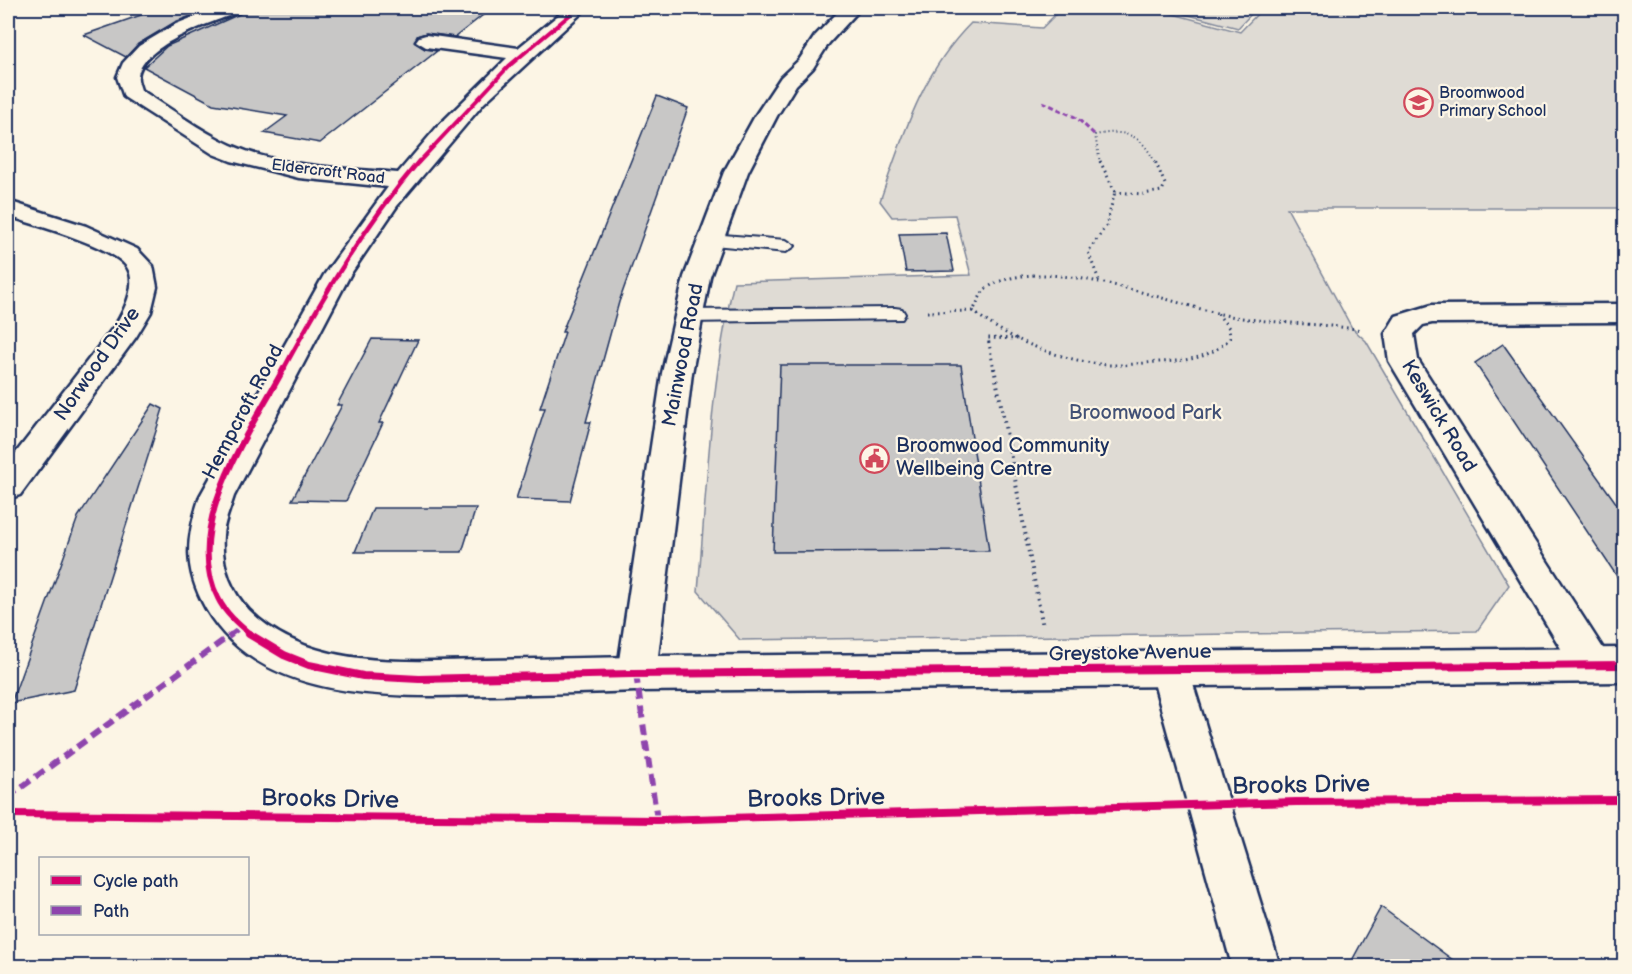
<svg xmlns="http://www.w3.org/2000/svg" width="1632" height="974" font-family="'Balsamiq Sans',sans-serif">
	<rect width="100%" height="100%" fill="#fcf5e5"/>
	<filter id="ink" filterUnits="userSpaceOnUse"><feTurbulence type="fractalNoise" baseFrequency=".0167" numOctaves="2"/><feDisplacementMap in="SourceGraphic" scale="12" xChannelSelector="R" yChannelSelector="G"/><feConvolveMatrix kernelMatrix="1 2 1 2 8 2 1 2 1" color-interpolation-filters="sRGB"/></filter>
	<g filter="url(#ink)">
		<!-- green -->
		<g fill="#dfdbd4" stroke="#7d8599" stroke-width="1.5">
			<path d="M1062,8H1151L1240,32L1263,8H1540L1624,10V208H1287L1352,328L1366,341L1509,585L1477,631L740,640L698,591C707,488 710,383 734,282L971,275L955,215L892,217L880,201C903,136 921,73 971,23L1042,28Z"/>
			<polygon points="1186,8 1257,8 1238,28 1181,13"/>
		</g>
		<!-- building -->
		<g fill="#c8c7c6" stroke="#1b2f5e" stroke-width="1.5">
			<polygon points="161,8 212,8 175,22 138,44 126,57 84,35"/>
			<polygon points="244,8 492,8 455,37 426,33 417,36 415,43 425,49 437,51 320,143 264,133 287,116 213,104 144,67 167,46 240,14"/>
			<polygon points="657,96 688,108 619,302 586,422 591,422 570,501 516,499 545,408 540,408 565,332 562,332"/>
			<polygon points="946,233 954,271 906,272 899,234"/>
			<polygon points="372,339 418,340 379,423 383,423 346,501 292,500 342,405 337,405"/>
			<polygon points="1503,344 1624,514 1624,587 1475,363"/>
			<polygon points="780,365 961,365 989,551 773,552"/>
			<polygon points="153,404 163,409 74,690 11,703 78,517"/>
			<polygon points="373,508 476,508 462,552 355,552"/>
			<polygon points="1381,907 1461,966 1349,966"/>
		</g>
		<g fill="none" stroke-linecap="round" stroke-linejoin="round">
			<defs>
				<g id="service">
					<polygon points="710,234 786,240 795,246 786,252 703,244 701,240 703,236"/>
					<polygon points="895,308 902,309 905,314 902,319 687,322 680,321 677,316 680,311 687,310"/>
				</g>
				<g id="minor">
					<path d="M217,8H242L239,12C213,22 143,44 138,76C137,80 140,86 141,90C170,108 200,131 231,145C283,168 343,168 398,173L438,126L507,58L426,47L416,41L419,37L426,35L518,48L567,8H587L484,103L397,206L350,275L234,496C230,509 224,522 223,535C221,564 229,589 249,610C310,671 407,661 486,660C536,659 586,658 636,657L650,662L655,674L650,686L636,691C588,693 539,694 491,695C396,697 261,704 206,609C183,568 186,539 200,496L324,275L388,187L299,178L231,161L213,154L124,97L117,77L123,63L139,46L176,24Z"/>
					<path d="M8,201L86,226L137,249L153,266L157,287L151,312L136,337L20,495L8,499V463L116,324C125,309 138,284 127,267C112,245 34,225 8,216Z"/>
					<polygon points="1624,304 1624,322 1432,323 1423,325 1414,334 1418,360 1606,653 1611,665 1606,677 1592,682 1578,677 1389,361 1385,334 1396,316 1432,305"/>
					<polygon points="1169,651 1183,656 1188,668 1280,966 1232,966 1150,668 1155,656"/>
				</g>
				<polygon id="tertiary" points="842,8 861,8 829,43 813,68 796,85 777,116 748,172 710,277 692,373 658,656 1624,648 1624,682 636,691 622,686 617,674 662,373 684,277 724,172 755,116 781,77 799,60 815,36"/>
			</defs>
			<!-- service casing -->
			<use href="#service" stroke="#1b2f5e" stroke-width="4"/>
			<!-- minor casing -->
			<use href="#minor" stroke="#1b2f5e" stroke-width="5"/>
			<!-- tertiary casing -->
			<use href="#tertiary" stroke="#1b2f5e" stroke-width="5"/>
			<!-- path-far2 -->
			<path stroke="#1b2f5e" stroke-width="2" stroke-dasharray="1 3" stroke-linecap="butt" d="M1100,163L1095,135C1125,129 1142,134 1155,163"/>
			<!-- path-far1 -->
			<g stroke="#1b2f5e" stroke-width="3" stroke-dasharray="1.5 4" stroke-linecap="butt">
				<polyline points="1100,161 1115,192"/>
				<polyline points="1115,192 1143,194 1162,191 1165,184 1155,161"/>
				<polyline points="1099,280 1088,252 1106,226 1115,192"/>
				<path d="M973,311C1007,339 1055,358 1099,364C1118,367 1139,363 1158,362C1186,361 1210,359 1230,338L1229,328L1217,313"/>
				<path d="M927,312L973,311C977,304 981,292 987,288C1044,250 1173,306 1235,317C1277,324 1320,323 1362,330"/>
				<polyline points="994,370 988,338 1020,339"/>
			</g>
			<!-- path -->
			<polyline stroke="#1b2f5e" stroke-width="4" stroke-dasharray="1.5 4.5" stroke-linecap="butt" points="994,368 1043,627"/>
			<!-- service -->
			<use href="#service" fill="#fcf5e5" fill-rule="evenodd"/>
			<!-- minor -->
			<use href="#minor" fill="#fcf5e5" fill-rule="evenodd"/>
			<!-- tertiary -->
			<use href="#tertiary" fill="#fcf5e5" fill-rule="evenodd"/>
			<!-- quiet-far2 -->
			<polyline stroke="#8e44ad" stroke-width="3" stroke-dasharray="5 3" stroke-linecap="butt" points="1043,102 1077,118 1095,135"/>
			<!-- quiet-far1 -->
			<polyline stroke="#8e44ad" stroke-width="4.5" stroke-dasharray="9 4.5" stroke-linecap="butt" points="230,635 240,628"/>
			<!-- quiet -->
			<g stroke="#8e44ad" stroke-width="6" stroke-dasharray="11 6" stroke-linecap="butt">
				<polyline points="636,674 657,820"/>
				<polyline points="8,797 232,634"/>
			</g>
			<defs>
				<polyline id="cycleway-far3" points="418,163 509,66 578,8"/>
				<path id="cycleway-far2" d="M283,370C323,296 365,225 419,161"/>
				<path id="cycleway-far1" d="M251,635C238,624 225,613 218,598C181,526 251,430 284,368"/>
				<g id="cycleway">
					<polyline points="249,634 284,655 309,665 363,676 419,679 632,674 1624,665"/>
					<polyline points="8,814 657,820 1296,802 1624,800"/>
				</g>
			</defs>
			<!-- cycleway-far3 casing -->
			<use href="#cycleway-far3" stroke="#fcf5e5" stroke-width="6"/>
			<!-- cycleway-far2 casing -->
			<use href="#cycleway-far2" stroke="#fcf5e5" stroke-width="8"/>
			<!-- cycleway-far1 casing -->
			<use href="#cycleway-far1" stroke="#fcf5e5" stroke-width="10"/>
			<!-- cycleway casing -->
			<use href="#cycleway" stroke="#fcf5e5" stroke-width="11"/>
			<!-- cycleway-far3 -->
			<use href="#cycleway-far3" stroke="#d6006c" stroke-width="4"/>
			<!-- cycleway-far2 -->
			<use href="#cycleway-far2" stroke="#d6006c" stroke-width="4.5"/>
			<!-- cycleway-far1 -->
			<use href="#cycleway-far1" stroke="#d6006c" stroke-width="6"/>
			<!-- cycleway -->
			<use href="#cycleway" stroke="#d6006c" stroke-width="8"/>
		</g>
	</g>
	<!-- icons -->
	<defs>
		<symbol id="school-ring" viewBox="-11 -11 22 22"><circle r="9.5" fill="#fcf5e5" stroke="#d1495b" stroke-width="1.5"/><path d="M0-5L7-2L0 1L-7-2ZM-4 1L0 2.5L4 1V4Q0 6-4 4Z" fill="#d1495b"/></symbol>
		<symbol id="civic-ring" viewBox="-11 -11 22 22"><circle r="9.5" fill="#fcf5e5" stroke="#d1495b" stroke-width="1.5"/><path d="M-.6-6.5H3V-4.5H.6V-3L4-1V1h2V6H-6V1h2V-1L-.6-3ZM-1.2 2.5V6h2.4V2.5Z" fill="#d1495b"/></symbol>
	</defs>
	<g fill-rule="evenodd">
		<use href="#school-ring" x="1402" y="86" width="33" height="33"/>
		<use href="#civic-ring" x="858" y="442" width="33" height="33"/>
	</g>
	<g text-anchor="middle" dominant-baseline="central" stroke-width="4.5" stroke-linejoin="round" paint-order="stroke">
		<!-- far-poi labels -->
		<g font-size="16" fill="#1b2f5e" stroke="#fcf5e5" text-anchor="start">
			<text x="1439" y="93">Broomwood<tspan x="1439" dy="18">Primary School</tspan></text>
		</g>
		<!-- far-street labels -->
		<g font-size="16" fill="#1b2f5e" stroke="#fcf5e5">
			<text transform="translate(328 172) rotate(7)">Eldercroft Road</text>
		</g>
		<!-- street labels -->
		<g font-size="20" fill="#1b2f5e" stroke="#fcf5e5">
			<text transform="translate(683 355) rotate(-79)">Mainwood Road</text>
			<text transform="translate(97 364) rotate(-55)">Norwood Drive</text>
			<text transform="translate(243 412) rotate(-62)">Hempcroft Road</text>
			<text transform="translate(1439 416) rotate(59)">Keswick Road</text>
			<text transform="translate(1130 653) rotate(-1)">Greystoke Avenue</text>
		</g>
		<!-- park labels -->
		<g font-size="20" fill="#425176" stroke="#fcf5e5">
			<text x="1145" y="413">Broomwood Park</text>
		</g>
		<!-- poi labels -->
		<g font-size="20" fill="#1b2f5e" stroke="#fcf5e5" text-anchor="start">
			<text x="896" y="446">Broomwood Community<tspan x="896" dy="23">Wellbeing Centre</tspan></text>
		</g>
		<!-- near-street labels -->
		<g font-size="24" fill="#1b2f5e" stroke="#fcf5e5">
			<text transform="translate(1301 785) rotate(-1)">Brooks Drive</text>
			<text transform="translate(816 798) rotate(-1)">Brooks Drive</text>
			<text transform="translate(330 799) rotate(1)">Brooks Drive</text>
		</g>
	</g>
	<!-- margin -->
	<rect width="1632" height="974" fill="none" stroke="#fcf5e5" stroke-width="30"/>
	<rect x="15" y="15" width="1602" height="944" fill="none" stroke="#1b2f5e" stroke-width="2" filter="url(#ink)"/>
	<!-- legend -->
	<rect x="39" y="857" width="210" height="78" fill="#fcf5e5" stroke="#a2a6af" stroke-width="1.5"/>
	<rect x="51" y="876" width="30" height="9" fill="#d6006c" stroke="#a2a6af" stroke-width="1.5"/>
	<text x="93" y="887" font-size="18" fill="#1b2f5e">Cycle path</text>
	<rect x="51" y="906" width="30" height="9" fill="#8e44ad" stroke="#a2a6af" stroke-width="1.5"/>
	<text x="93" y="917" font-size="18" fill="#1b2f5e">Path</text>
</svg>
